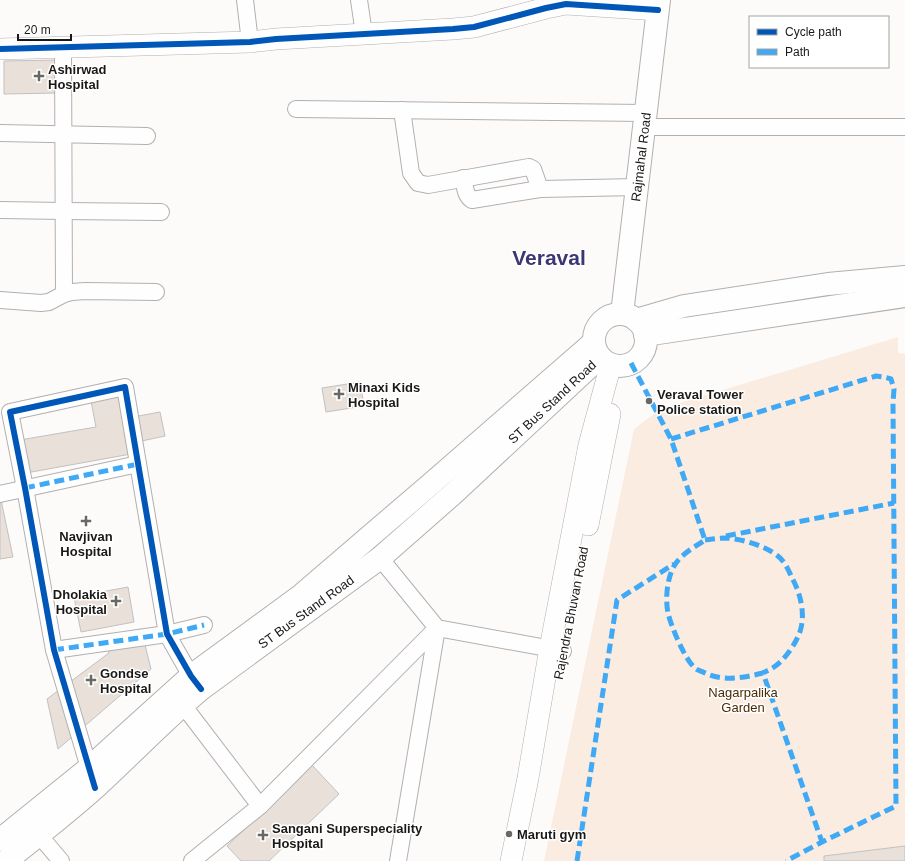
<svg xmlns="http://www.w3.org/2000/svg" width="905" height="861" font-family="Helvetica,sans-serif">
	<rect width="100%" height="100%" fill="#fdfbf9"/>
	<!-- green -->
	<polygon fill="#faece0" points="898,337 898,353 905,354 905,846 824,856 824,861 544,861 634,429 660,409"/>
	<!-- building -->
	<g fill="#e8e0d9" stroke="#c3c1bf">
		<polygon points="59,60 59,93 4,94 4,61"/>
		<polygon points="360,382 364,406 326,412 322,388"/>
		<polygon points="121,396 131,454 26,473 20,440 96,427 91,401"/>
		<polygon points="160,412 165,436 137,442 133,417"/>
		<polygon points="0,500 1,500 13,557 0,559"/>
		<polygon points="128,587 134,622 81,632 74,597"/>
		<polygon points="141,629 151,669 58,749 47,699 109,653 103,637"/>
		<polygon points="312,765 339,794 269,861 241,861 227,846"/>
		<polygon points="905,846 905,861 824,861 824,856"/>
	</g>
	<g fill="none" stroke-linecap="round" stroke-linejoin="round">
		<defs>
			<g id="minor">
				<polyline points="245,0 250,42"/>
				<polyline points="359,0 364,34"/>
				<polyline points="63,47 64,294"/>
				<polyline points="296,109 646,113"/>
				<polyline points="402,110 411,173 418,183 428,185 529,167 533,169 540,189"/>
				<polyline points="644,127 905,127"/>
				<polyline points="0,133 147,136"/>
				<path d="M463,178C465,186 465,196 472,200L540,189L637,187"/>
				<polyline points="0,210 64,211 161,212"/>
				<polyline points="0,300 41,303 49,302 64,294 72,292 85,291 156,292"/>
				<polyline points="0,494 138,464"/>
				<polyline points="380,558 437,628 563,651"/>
				<polyline points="54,650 167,634 204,625"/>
				<polyline points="183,705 260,806 437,628"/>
				<polyline points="92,778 54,650 25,488 10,412 125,387 167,634 191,676 197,683"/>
				<polyline points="39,835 61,861"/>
				<polyline points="192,861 260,806"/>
				<polyline points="398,861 437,628"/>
			</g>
			<g id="tertiary">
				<polyline points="0,49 250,42 276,39 453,29 474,27 546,8 566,4 658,10"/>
				<polyline points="588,525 610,414"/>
				<polyline points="511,861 528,778 550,648 589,445 611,364"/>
			</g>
			<g id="secondary">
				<polyline points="636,320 684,306 828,284 905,277"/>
				<polyline points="645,335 905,296"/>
			</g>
			<g id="primary">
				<polyline points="622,314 659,0"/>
				<circle cx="620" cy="340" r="26"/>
				<polyline points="0,840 89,768 191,676 299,597 432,483 594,342"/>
				<path d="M6,861C36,837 67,813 96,787C131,755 164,720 201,689L380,558L454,493L600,357"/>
			</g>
		</defs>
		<!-- minor casing -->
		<use href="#minor" stroke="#b2b0af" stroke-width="18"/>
		<!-- tertiary casing -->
		<use href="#tertiary" stroke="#b2b0af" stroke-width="22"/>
		<!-- secondary casing -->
		<use href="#secondary" stroke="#b2b0af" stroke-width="24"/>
		<!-- primary casing -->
		<use href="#primary" stroke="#b2b0af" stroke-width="24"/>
		<!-- minor -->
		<use href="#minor" stroke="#fffefe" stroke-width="16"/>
		<!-- tertiary -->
		<use href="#tertiary" stroke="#fffefe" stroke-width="21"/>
		<!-- secondary -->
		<use href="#secondary" stroke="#fffefe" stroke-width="22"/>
		<!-- primary -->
		<use href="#primary" stroke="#fffefe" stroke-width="22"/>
		<!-- quiet -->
		<g stroke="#3fa9f5" stroke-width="5" stroke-dasharray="10 5" stroke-linecap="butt">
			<path d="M631,363L671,439L705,540C695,547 683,553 676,563C667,575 665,599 668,613C671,626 685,660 695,668C697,670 701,671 703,672C723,682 742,678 763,673L822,842"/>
			<polyline points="671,439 876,376 884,377 891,379 894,389 893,403 896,806 822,842 786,861"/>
			<polyline points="25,488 138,464"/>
			<polyline points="726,536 894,503"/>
			<path d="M705,540C712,539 719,538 726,538C743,539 766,546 779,557C785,562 789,571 792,578C800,592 805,612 801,628C798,641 785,660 774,667C770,670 766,671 763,673"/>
			<polyline points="54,650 167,634 204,625"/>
			<polyline points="577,861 617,600 674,564"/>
		</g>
		<defs>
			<g id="cycleway">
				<polyline points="0,49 250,42 276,39 453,29 474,27 546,8 566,4 658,10"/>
				<polyline points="95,788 54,650 25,488 10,412 125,387 167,634 191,676 201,689"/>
			</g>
		</defs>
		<!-- cycleway casing -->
		<use href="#cycleway" stroke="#fff" stroke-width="8"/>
		<!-- cycleway -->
		<use href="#cycleway" stroke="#0057b8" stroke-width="6"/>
	</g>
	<!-- markers -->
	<g fill="#6a6866" stroke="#fff" stroke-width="1.5">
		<path d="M37 70h4v4h4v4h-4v4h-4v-4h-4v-4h4z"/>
		<path d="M337 388h4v4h4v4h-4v4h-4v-4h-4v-4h4z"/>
		<circle cx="649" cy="401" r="4"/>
		<path d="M84 515h4v4h4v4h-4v4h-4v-4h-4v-4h4z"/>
		<path d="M114 595h4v4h4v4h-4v4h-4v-4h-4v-4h4z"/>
		<path d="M89 674h4v4h4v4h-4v4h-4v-4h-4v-4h4z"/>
		<circle cx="509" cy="834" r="4"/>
		<path d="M261 829h4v4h4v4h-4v4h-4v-4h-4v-4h4z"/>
	</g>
	<g text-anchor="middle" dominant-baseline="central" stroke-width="3" stroke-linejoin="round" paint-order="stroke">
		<!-- poi labels -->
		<g font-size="13" font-weight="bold" fill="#1b1917" stroke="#fff" text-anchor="start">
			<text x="48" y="69">Ashirwad<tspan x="48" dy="15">Hospital</tspan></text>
			<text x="348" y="387">Minaxi Kids<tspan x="348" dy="15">Hospital</tspan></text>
			<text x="657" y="394">Veraval Tower<tspan x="657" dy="15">Police station</tspan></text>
			<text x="86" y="536" text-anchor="middle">Navjivan<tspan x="86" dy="15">Hospital</tspan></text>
			<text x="107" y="594" text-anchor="end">Dholakia<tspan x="107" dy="15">Hospital</tspan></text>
			<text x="100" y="673">Gondse<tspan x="100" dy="15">Hospital</tspan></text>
			<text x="272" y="828">Sangani Superspeciality<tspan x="272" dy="15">Hospital</tspan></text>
			<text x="517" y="834">Maruti gym</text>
		</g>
		<!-- street labels -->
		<g font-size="13" fill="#1b1917" stroke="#fff">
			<text transform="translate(641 157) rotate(-83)">Rajmahal Road</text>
			<text transform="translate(552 402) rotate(-43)">ST Bus Stand Road</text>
			<text transform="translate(306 612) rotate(-36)">ST Bus Stand Road</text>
			<text transform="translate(571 613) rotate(-79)">Rajendra Bhuvan Road</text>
		</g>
		<!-- park labels -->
		<g font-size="13" fill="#4c2b03" stroke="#fff">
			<text x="743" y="692">Nagarpalika<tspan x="743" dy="15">Garden</tspan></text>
		</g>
		<!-- town labels -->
		<g font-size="21" font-weight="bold" fill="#3b3773" stroke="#fff">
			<text x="549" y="257">Veraval</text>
		</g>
	</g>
	<!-- legend -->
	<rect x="749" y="16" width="140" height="52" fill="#ffffff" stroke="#a4a3a2"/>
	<rect x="757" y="29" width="20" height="6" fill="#0057b8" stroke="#a4a3a2"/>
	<text x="785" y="36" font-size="12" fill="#1b1917">Cycle path</text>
	<rect x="757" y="49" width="20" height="6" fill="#3fa9f5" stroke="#a4a3a2"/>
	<text x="785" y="56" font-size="12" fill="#1b1917">Path</text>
	<!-- scale -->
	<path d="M18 34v6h53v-6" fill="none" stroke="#1b1917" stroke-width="2"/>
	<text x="24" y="34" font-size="12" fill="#1b1917" stroke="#ffffff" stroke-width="3" paint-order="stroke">20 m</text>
</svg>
